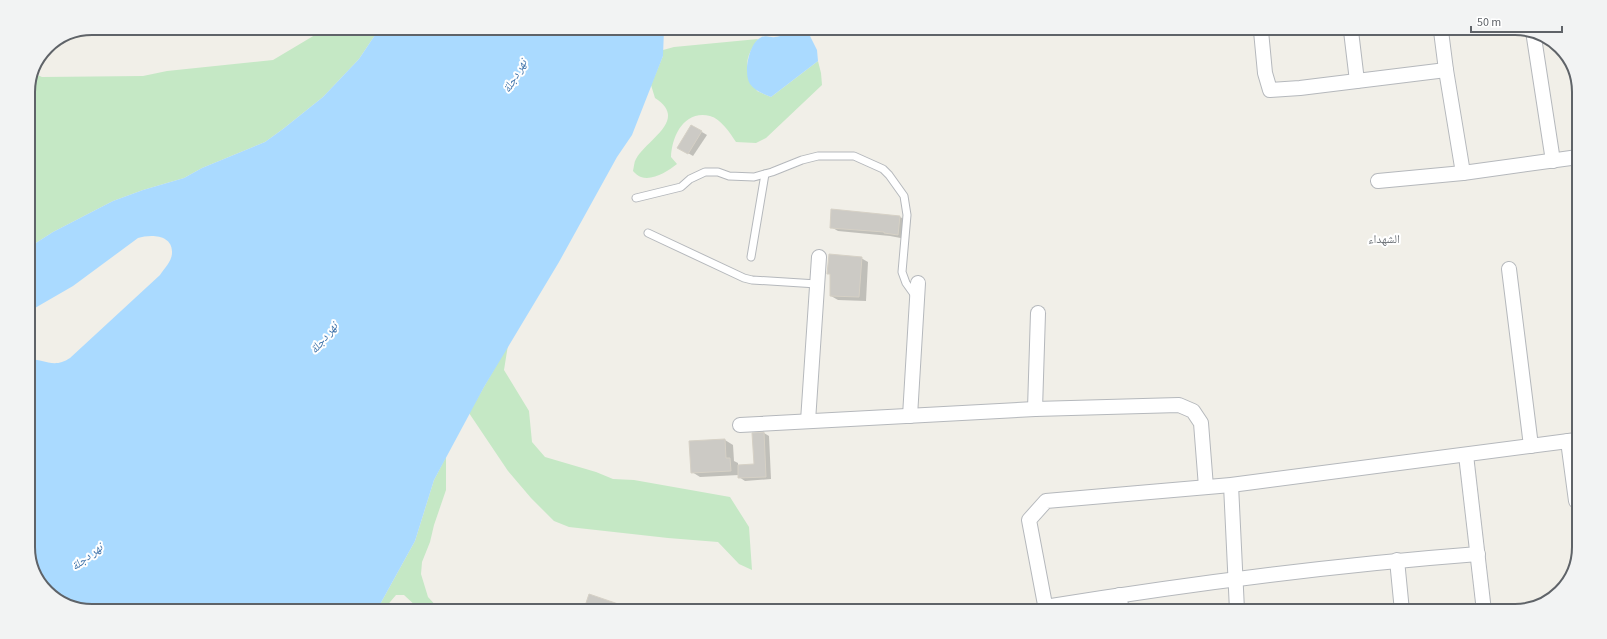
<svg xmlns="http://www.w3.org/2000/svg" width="1607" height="639" font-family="'Source Sans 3','Noto Naskh Arabic',sans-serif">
	<rect width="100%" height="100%" fill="#f1efe8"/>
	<!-- green -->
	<g fill="#c5e8c5">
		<polygon points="325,29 379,29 359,59 323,97 283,129 265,142 202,168 184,178 143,190 113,201 53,232 28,248 28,88 35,74 42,77 143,76 167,71 273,60"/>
		<path d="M758,39C742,62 746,68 757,91L771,97L818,61L821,73L822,85L766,138L756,143L736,142C730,133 721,119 710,116C684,110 672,136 671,157L677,164C668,171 653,181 641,177C638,176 635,173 633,171C634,167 634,162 636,159C647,139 689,120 655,98L651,85L663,56V50L674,47Z"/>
		<polygon points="508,345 504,370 529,411 532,442 545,457 596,472 613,479 634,480 730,497 749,527 752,570 739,564 718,542 668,538 569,527 554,521 531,498 508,471 469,413"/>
		<polygon points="446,457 446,490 434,525 430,542 422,562 421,574 428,597 438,608 418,608 404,595 396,595 385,608 378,608 415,541 434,480"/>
	</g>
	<!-- water -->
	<g fill="#aadaff">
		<path d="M379,29H664L663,56L632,135L617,157L559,262L484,387L434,480L415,541L378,608H71L41,586L28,552V359C44,359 54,369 70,358L160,275C164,269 172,261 172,253C173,234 150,234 138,238L73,286L28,312V248L53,232L113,201L143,190L184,178L202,168L265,142L283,129L323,97L359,59Z"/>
		<path d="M793,30H807L817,50L818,61L771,97C764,94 755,91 750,84C743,73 749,44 760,38C766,34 770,38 775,37C781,37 788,32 793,30Z"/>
	</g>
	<!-- shadow -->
	<g fill="#0003">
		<polygon points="692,126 707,135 693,156 678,147"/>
		<polygon points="832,210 900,217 908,221 906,239 890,236 838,231 831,227"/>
		<polygon points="861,258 868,262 866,301 838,300 831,296 831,275 828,273"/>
		<polygon points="764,433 769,436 771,479 745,481 739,477 739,475 700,477 692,472 725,440 733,445 734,461 738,463 738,466 755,465"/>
	</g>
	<!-- building -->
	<g fill="#cccac5" stroke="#d6d1c6">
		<polygon points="691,125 702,131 688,154 677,148"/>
		<polygon points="831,209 900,216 898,235 884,233 884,232 830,228"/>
		<polygon points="829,254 862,257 859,297 830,296 830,274 827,274"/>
		<polygon points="764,432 766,477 738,478 738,465 754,464 752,433"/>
		<polygon points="725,439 726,458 730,458 731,471 691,473 689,441"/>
		<polygon points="589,594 627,607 626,609 584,609"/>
	</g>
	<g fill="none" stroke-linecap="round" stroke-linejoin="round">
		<defs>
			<g id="service">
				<polyline points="636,198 681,187 690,179 705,172 718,172 729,176 754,177 772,172 802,160 818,156 854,156 883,169 889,175 904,196 907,215 902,272 906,283 916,297"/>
				<polyline points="648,233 744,278 752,280 817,284"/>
				<polyline points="751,257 765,174"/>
			</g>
			<g id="minor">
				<polyline points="1261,31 1265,73 1270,90 1300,88 1446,70"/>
				<polyline points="1351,31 1357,81"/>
				<polyline points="1441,31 1446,70 1463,173"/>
				<polyline points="1533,31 1553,161"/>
				<polyline points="1378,181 1463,173 1578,157"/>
				<polyline points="1509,269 1531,446"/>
				<polyline points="1035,409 1038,313"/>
				<polyline points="910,416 918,283"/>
				<polyline points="808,421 819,257"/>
				<polyline points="740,425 1035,409 1179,405 1193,411 1201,423 1206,487"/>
				<polyline points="1568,441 1576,501"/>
				<polyline points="1466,455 1484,611"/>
				<polyline points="1231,485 1237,610"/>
				<polyline points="1397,560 1402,611"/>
				<polyline points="1119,595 1122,610"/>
				<path d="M1045,607C1188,584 1333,565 1478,554"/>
				<polyline points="1046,610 1029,520 1046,501 1231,485 1576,440"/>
			</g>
		</defs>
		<!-- service casing -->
		<use href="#service" stroke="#b5b8bc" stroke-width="9"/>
		<!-- minor casing -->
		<use href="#minor" stroke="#b5b8bc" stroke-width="16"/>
		<!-- service -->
		<use href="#service" stroke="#fff" stroke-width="7"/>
		<!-- minor -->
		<use href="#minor" stroke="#fff" stroke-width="14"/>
	</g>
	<g text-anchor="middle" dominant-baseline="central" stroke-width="4" stroke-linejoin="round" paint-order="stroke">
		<!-- water labels -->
		<g font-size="12" font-style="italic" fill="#4174aa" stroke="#fff">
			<text transform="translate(515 76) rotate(-60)">نهر دجلة</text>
			<text transform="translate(324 338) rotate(-51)">نهر دجلة</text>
			<text transform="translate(87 557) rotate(-38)">نهر دجلة</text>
		</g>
		<!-- neighbourhood labels -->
		<g font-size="12" fill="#70757a" stroke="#fff">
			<text x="1384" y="239">الشهداء</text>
		</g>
	</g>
	<!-- crop -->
	<path d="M0 0H1607V639H0ZM92 35H1515A57 57 0 0 1 1572 92V547A57 57 0 0 1 1515 604H92A57 57 0 0 1 35 547V92A57 57 0 0 1 92 35Z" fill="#f2f3f3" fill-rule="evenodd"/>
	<path fill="none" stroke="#5f6368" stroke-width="2" d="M92 35H1515A57 57 0 0 1 1572 92V547A57 57 0 0 1 1515 604H92A57 57 0 0 1 35 547V92A57 57 0 0 1 92 35Z"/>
	<!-- scale -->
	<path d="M1471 26v6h91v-6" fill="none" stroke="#5f6368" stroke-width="2"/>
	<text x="1477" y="26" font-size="12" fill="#5f6368" stroke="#ffffff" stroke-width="3" paint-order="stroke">50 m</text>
</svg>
